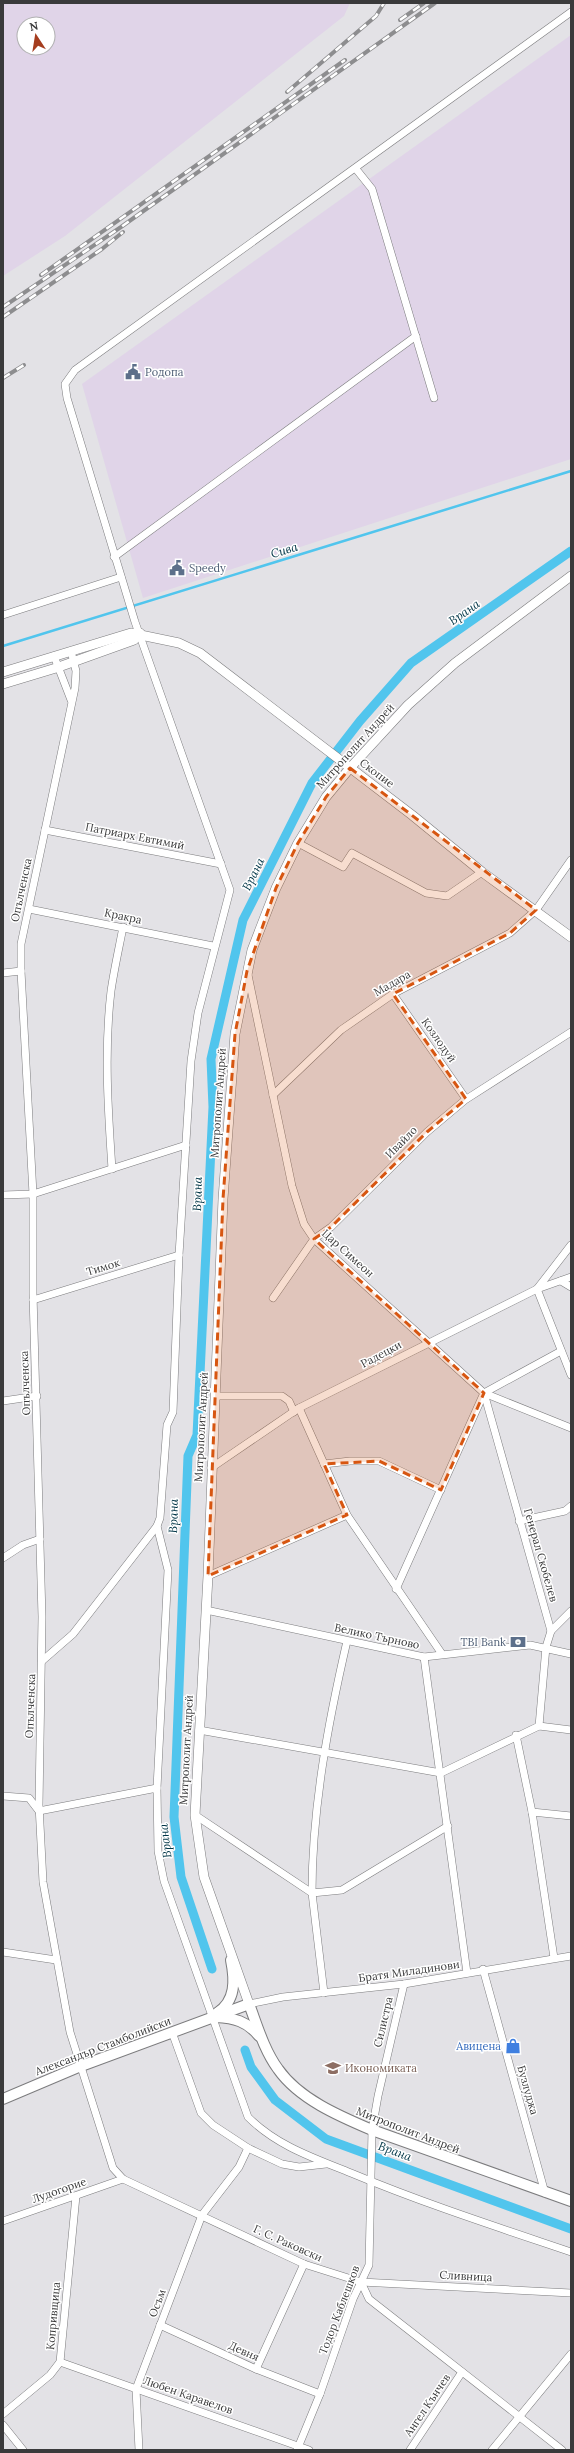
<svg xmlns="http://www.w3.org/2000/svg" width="574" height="2453" font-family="Lora,serif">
	<rect width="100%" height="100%" fill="#e3e2e6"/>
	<!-- industrial -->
	<g fill="#e0d4e8" fill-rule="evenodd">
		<path d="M3,3H350L344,16L65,236L3,276ZM24,24H48V48H24Z"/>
		<polygon points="571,35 571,459 143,598 82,384"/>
	</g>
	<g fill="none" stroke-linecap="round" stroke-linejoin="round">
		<!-- stream -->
		<polyline stroke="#51c5ed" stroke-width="2.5" points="3,646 571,471"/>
		<!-- canal -->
		<g stroke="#51c5ed" stroke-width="9">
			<polyline points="212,1969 181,1877 174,1817 188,1456 197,1435 213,1107 211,1059 243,920 312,783 360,721 411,663 571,551"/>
			<polyline points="245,2050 251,2067 275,2100 326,2139 571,2229"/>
		</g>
		<defs>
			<g id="minor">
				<polyline points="356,169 372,189 434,398"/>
				<polyline points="114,557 416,336"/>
				<polyline points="3,615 121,577"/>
				<polyline points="71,651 76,671 75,688 21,944 21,971 33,1194 33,1294 42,1617 39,1805 43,1882 70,2032 113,2168 123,2179 304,2264 361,2282 571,2293"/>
				<polyline points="54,656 71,700"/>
				<polyline points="45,830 221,864"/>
				<polyline points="298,843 343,867 352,853 426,893 447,896 482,872"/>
				<polyline points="29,909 213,946"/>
				<polyline points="3,973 21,971"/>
				<polyline points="248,975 292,1186 304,1224 314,1239 484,1393 571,1428"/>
				<polyline points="393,994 466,1099"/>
				<polyline points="273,1095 341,1030 393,994 510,933 536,910 571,860"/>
				<path d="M112,1169C108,1110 104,1050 111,991C114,970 119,948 123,927"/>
				<polyline points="3,1195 33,1194 186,1145"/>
				<polyline points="571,1245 537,1289 571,1375"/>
				<polyline points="561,1281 571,1287"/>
				<polyline points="273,1298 314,1239 331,1227 427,1132 465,1100 571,1032"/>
				<polyline points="33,1300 179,1255"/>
				<polyline points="484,1393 551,1631 546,1647 539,1726"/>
				<polyline points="215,1396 282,1396 289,1401 294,1412"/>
				<polyline points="3,1401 37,1396"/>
				<polyline points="299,1408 347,1515 442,1654"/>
				<polyline points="324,1464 350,1461 379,1461 441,1490"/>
				<polyline points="211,1468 299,1408 537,1289 571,1277"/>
				<polyline points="519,1521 565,1511 571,1506"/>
				<polyline points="3,1558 23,1545 40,1539"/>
				<polyline points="208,1576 347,1515"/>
				<polyline points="396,1589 484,1393 561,1351"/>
				<polyline points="206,1610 424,1657 530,1645 571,1654"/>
				<polyline points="551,1631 571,1611"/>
				<path d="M347,1641C328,1723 312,1809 312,1893L342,1890L448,1826"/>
				<polyline points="424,1657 467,1973"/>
				<polyline points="42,1661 73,1634 157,1526"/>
				<polyline points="199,1730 441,1773 539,1726 571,1730"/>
				<polyline points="516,1735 532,1812 554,1958"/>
				<polyline points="157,1788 168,1570 157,1526 160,1518 167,1425 173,1412 179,1255 191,1061 198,1013 230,890 135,622 67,398 65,384 75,370 571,12"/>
				<path d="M3,1796L29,1798L39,1811L157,1788L158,1851L164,1881L248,2117C277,2146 314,2158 351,2173C423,2203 497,2227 571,2252"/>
				<polyline points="532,1812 571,1816"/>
				<polyline points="195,1815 312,1893 324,1993"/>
				<polyline points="3,1952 56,1960"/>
				<polyline points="483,1969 545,2193"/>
				<polyline points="249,2004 283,1997 404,1984 571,1956"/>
				<polyline points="172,2032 201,2113 213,2125 248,2148 282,2164 299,2167 326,2164"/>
				<polyline points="3,2221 123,2179"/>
				<polyline points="361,2282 369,2299 562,2450"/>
				<polyline points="160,2325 256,2369 320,2394"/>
				<polyline points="60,2362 309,2450"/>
				<polyline points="256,2369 304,2264"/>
				<polyline points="3,2414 50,2375 60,2362 76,2196"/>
				<polyline points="3,2425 23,2450"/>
				<polyline points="139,2450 136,2389 202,2215 239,2167 248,2148"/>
				<polyline points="297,2450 320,2394 353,2299 369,2265 372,2130 378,2096 404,1984"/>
				<polyline points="410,2450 462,2372"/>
				<polyline points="492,2450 571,2354"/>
			</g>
			<g id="tertiary">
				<polyline points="3,672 131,633 179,643 200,653 412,815 482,872 571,937"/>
				<polyline points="3,684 56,668 134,640 140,633"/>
				<polyline points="249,2004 204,1877 195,1815 208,1576 223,1199 235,1034 252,950 276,888 298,843 326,797 350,768 408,705 455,663 571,576"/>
			</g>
			<g id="secondary">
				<path d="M217,2013C236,2001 235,1980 231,1960"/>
				<path d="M216,2017C234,2018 247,2021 259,2036"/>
				<path d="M3,2099L81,2066L249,2004C257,2025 264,2050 278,2069C299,2099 339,2116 372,2130L571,2201"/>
			</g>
		</defs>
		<!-- minor casing -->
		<use href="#minor" stroke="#7c7c7e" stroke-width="8"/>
		<!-- tertiary casing -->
		<use href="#tertiary" stroke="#7c7c7e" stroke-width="10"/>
		<!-- secondary casing -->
		<use href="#secondary" stroke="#7c7c7e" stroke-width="12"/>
		<!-- minor -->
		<use href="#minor" stroke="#fff" stroke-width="7"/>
		<!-- tertiary -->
		<use href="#tertiary" stroke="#fff" stroke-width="9"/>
		<!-- secondary -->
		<use href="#secondary" stroke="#fff" stroke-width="10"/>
		<defs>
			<g id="rail">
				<polyline points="400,20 424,3"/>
				<polyline points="287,92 376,16 384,3"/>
				<polyline points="41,275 345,60"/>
				<polyline points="3,307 121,227 435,3"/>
				<polyline points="3,317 102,249 123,232"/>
				<polyline points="3,378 24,365"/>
			</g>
		</defs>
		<!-- rail casing -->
		<use href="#rail" stroke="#8d8d8f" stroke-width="4"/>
		<!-- rail -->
		<use href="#rail" stroke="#fff" stroke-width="2.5" stroke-dasharray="8" stroke-linecap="butt"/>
	</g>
	<!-- marked area -->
	<path fill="#d75611" fill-opacity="0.2" stroke="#d75611" stroke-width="3" stroke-dasharray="8 5" stroke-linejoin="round" d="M350,768L536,910L510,933L393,994L466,1099L427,1132L331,1227L314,1239L484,1393L441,1490L379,1461L324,1464L347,1515L208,1576L223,1199L235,1034L247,971L276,888L298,843L326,797Z"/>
	<!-- icons -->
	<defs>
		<symbol id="civic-bare" viewBox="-9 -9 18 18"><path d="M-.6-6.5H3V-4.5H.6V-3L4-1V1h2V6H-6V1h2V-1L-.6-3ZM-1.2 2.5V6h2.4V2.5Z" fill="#5c6f8a" stroke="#fff" stroke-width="2.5" paint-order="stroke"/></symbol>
		<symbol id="bank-bare" viewBox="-9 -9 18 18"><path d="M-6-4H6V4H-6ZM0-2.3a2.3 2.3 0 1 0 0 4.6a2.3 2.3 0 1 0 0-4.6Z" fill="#5c6f8a" stroke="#fff" stroke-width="2.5" paint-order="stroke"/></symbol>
		<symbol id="shop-bare" viewBox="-9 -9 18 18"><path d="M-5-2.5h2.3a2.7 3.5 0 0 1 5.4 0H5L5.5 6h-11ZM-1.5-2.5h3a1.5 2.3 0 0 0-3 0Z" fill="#3f7fe0" stroke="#fff" stroke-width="2.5" paint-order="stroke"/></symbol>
		<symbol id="school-bare" viewBox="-9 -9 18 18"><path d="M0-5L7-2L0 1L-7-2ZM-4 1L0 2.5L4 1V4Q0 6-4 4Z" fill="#8d6e63" stroke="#fff" stroke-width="2.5" paint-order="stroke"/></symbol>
	</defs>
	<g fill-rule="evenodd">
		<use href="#civic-bare" x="122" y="361" width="22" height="22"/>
		<use href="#civic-bare" x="166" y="557" width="22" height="22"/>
		<use href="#bank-bare" x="507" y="1631" width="22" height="22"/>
		<use href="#shop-bare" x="502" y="2035" width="22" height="22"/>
		<use href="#school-bare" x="322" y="2057" width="22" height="22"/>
	</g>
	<g text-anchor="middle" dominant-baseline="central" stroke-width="3" stroke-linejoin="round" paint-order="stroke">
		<!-- service labels -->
		<g font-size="11" fill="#4e5e75" stroke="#fff" text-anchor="start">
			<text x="145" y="372">Родопа</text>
			<text x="189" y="568">Speedy</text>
			<text x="506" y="1642" text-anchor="end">TBI Bank</text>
		</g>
		<!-- street labels -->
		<g font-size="11" fill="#3a3a3b" stroke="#fff">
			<text transform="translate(355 746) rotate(-48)">Митрополит Андрей</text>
			<text transform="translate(377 773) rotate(37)">Скопие</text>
			<text transform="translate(135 836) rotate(11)">Патриарх Евтимий</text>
			<text transform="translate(21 890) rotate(-78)">Опълченска</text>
			<text transform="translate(123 916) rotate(12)">Кракра</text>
			<text transform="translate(392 983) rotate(-30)">Мадара</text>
			<text transform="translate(439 1040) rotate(55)">Козлодуй</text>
			<text transform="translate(218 1103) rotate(-86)">Митрополит Андрей</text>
			<text transform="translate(401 1142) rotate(-45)">Ивайло</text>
			<text transform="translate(348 1253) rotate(42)">Цар Симеон</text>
			<text transform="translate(103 1267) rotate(-17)">Тимок</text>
			<text transform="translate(381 1354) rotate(-28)">Радецки</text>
			<text transform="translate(25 1383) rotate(-92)">Опълченска</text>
			<text transform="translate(201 1427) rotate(-87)">Митрополит Андрей</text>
			<text transform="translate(541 1555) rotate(74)">Генерал Скобелев</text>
			<text transform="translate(377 1636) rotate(12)">Велико Търново</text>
			<text transform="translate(30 1706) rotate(-88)">Опълченска</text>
			<text transform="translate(186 1750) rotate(-87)">Митрополит Андрей</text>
			<text transform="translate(409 1971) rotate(-8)">Братя Миладинови</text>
			<text transform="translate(383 2022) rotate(-77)">Силистра</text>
			<text transform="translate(103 2046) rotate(-21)">Александър Стамболийски</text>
			<text transform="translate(528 2090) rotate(74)">Бузлуджа</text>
			<text transform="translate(408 2130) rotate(21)">Митрополит Андрей</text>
			<text transform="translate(59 2190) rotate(-19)">Лудогорие</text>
			<text transform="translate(288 2243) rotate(24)">Г. С. Раковски</text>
			<text transform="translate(466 2276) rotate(3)">Сливница</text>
			<text transform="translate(157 2303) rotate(-69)">Осъм</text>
			<text transform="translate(339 2310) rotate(-69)">Тодор Каблешков</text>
			<text transform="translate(53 2316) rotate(-85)">Копривщица</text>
			<text transform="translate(244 2351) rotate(24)">Девня</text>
			<text transform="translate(188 2395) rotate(19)">Любен Каравелов</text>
			<text transform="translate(427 2405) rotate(-56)">Ангел Кънчев</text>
		</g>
		<!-- shop labels -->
		<g font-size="11" fill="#366cbe" stroke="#fff" text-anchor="end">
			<text x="501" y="2046">Авицена</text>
		</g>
		<!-- education labels -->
		<g font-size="11" fill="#785e54" stroke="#fff" text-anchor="start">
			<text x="345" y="2068">Икономиката</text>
		</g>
		<!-- water labels -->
		<g font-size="12" font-style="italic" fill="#003546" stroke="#fff">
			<text transform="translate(284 550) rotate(-17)">Сива</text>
			<text transform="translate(464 612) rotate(-35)">Врана</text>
			<text transform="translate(253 874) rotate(-63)">Врана</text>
			<text transform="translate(197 1194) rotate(-88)">Врана</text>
			<text transform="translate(173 1516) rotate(-88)">Врана</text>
			<text transform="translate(165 1841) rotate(-97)">Врана</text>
			<text transform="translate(395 2151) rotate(20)">Врана</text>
		</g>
	</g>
	<!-- border -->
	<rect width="574" height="2453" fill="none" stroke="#3a3a3b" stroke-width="8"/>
	<!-- north arrow -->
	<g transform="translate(36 36) rotate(348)"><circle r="19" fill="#ffffff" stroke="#b0b0b1"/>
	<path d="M0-3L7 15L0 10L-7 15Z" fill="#a53d1f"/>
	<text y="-6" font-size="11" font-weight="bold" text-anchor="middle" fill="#3a3a3b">N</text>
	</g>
</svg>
